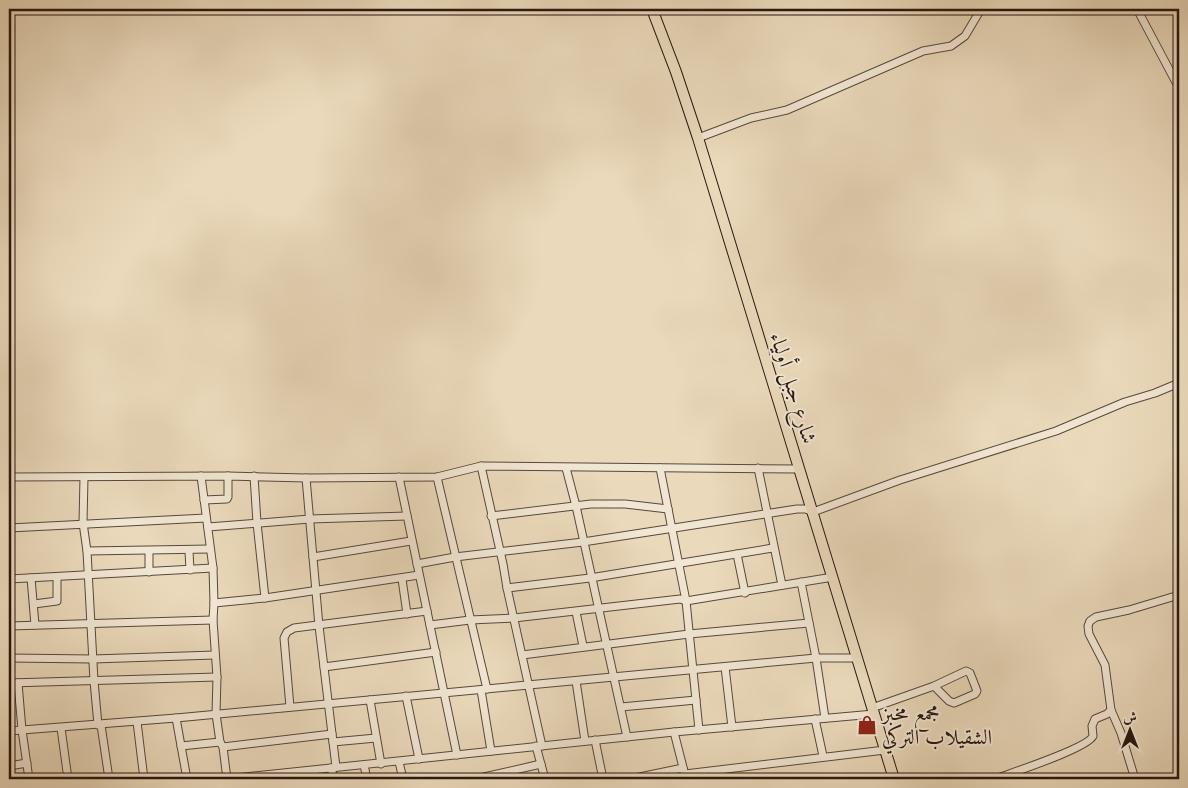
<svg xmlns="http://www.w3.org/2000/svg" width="1188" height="788" font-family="Cardo,Amiri,serif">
	<rect width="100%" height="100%" fill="#ead9bb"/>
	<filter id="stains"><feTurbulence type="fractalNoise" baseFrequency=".004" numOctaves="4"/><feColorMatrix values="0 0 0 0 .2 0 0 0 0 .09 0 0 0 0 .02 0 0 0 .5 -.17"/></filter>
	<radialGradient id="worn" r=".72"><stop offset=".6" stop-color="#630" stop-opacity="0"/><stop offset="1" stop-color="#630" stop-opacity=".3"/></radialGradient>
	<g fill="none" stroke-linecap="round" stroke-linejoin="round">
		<defs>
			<g id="minor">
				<polyline points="1137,9 1179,88"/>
				<polyline points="698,138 751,118 787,110 923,51 951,46 965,36 981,9"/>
				<polyline points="481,466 503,564 507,588 542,746"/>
				<polyline points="566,468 576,506 627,737"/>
				<polyline points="660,468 686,601 699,730"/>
				<polyline points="758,468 782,585"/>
				<polyline points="201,476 213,568 214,603 213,620 217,677 216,714 220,742 223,747 227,779"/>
				<polyline points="254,476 257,523 265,598"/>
				<polyline points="9,477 228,476 306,478 437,477 481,466 798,469"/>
				<polyline points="84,477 83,523 87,551 94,681 98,725"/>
				<polyline points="399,477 457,755"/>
				<polyline points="437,477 487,689"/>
				<polyline points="306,478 319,626 336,767"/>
				<polyline points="204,500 227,499 228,497 228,476"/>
				<polyline points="491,516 591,504 625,504 668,509"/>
				<polyline points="208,527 310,519 407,516"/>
				<polyline points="9,528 206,518"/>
				<polyline points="87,551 210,549"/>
				<polyline points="189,551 190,570"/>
				<polyline points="737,554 745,593"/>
				<polyline points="313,557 411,541"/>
				<polyline points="417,564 455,557 583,542 797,509 806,509 813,512 900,480 1056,431 1125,402 1155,393 1179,383"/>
				<polyline points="149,572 149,551"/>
				<polyline points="31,578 35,625"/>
				<polyline points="9,579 213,568"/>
				<polyline points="402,579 407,614"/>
				<polyline points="801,582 816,658 825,718"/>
				<polyline points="507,588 590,578 773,548"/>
				<polyline points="214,603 265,598 419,575"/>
				<polyline points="34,604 57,601 57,577"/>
				<polyline points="576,612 583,646"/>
				<polyline points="430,625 470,620 514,618 680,599 686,601 833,577"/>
				<polyline points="9,626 213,620"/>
				<polyline points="522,655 689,634 809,623"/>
				<polyline points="9,658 93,659 215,655"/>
				<polyline points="324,667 436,652"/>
				<polyline points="725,667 732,727"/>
				<polyline points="576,681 585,741"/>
				<polyline points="9,683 217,677"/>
				<polyline points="18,683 22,730 29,779"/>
				<polyline points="481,690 491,751"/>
				<polyline points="406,696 419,759"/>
				<polyline points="370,700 381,764"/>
				<polyline points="290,707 284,638 287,632 294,628 427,611"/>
				<polyline points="621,707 696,700"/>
				<polyline points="872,708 934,686 966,671 970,673 977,691 975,694 954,703 949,701 934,686"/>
				<polyline points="176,718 187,779"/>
				<polyline points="815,719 823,756"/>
				<polyline points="137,722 144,779"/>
				<polyline points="101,725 109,779"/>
				<polyline points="61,728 68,779"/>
				<polyline points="9,731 176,718 816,658 857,658"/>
				<polyline points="674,732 686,779"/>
				<polyline points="595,740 603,779"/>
				<polyline points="333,742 376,738"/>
				<polyline points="181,746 220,742"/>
				<polyline points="536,746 545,779"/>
				<polyline points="223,747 332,734"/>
				<polyline points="399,762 403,779"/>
				<polyline points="364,765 367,779"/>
				<polyline points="9,766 27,763"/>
				<polyline points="331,768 334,779"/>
				<polyline points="685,774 885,750"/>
				<polyline points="226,779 674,732 874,714"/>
				<polyline points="475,779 541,764"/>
				<polyline points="630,779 683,768"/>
				<path d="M995,779C1011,773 1088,748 1093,736L1092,726L1095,719L1107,714L1111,710"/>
				<polyline points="1135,779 1121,733 1111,710 1105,665 1089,634 1088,626 1090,621 1096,617 1129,610 1179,595"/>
			</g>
			<polyline id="highway" points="652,9 676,72 698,138 894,779"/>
		</defs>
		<!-- minor casing -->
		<use href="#minor" stroke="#58483c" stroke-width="9"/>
		<!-- highway casing -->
		<use href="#highway" stroke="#281711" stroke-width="12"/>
		<!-- minor -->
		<use href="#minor" stroke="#f1e6d3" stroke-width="7"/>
		<!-- highway -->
		<use href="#highway" stroke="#ead9bb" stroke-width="10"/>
	</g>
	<!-- icons -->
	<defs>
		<symbol id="shop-bare" viewBox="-9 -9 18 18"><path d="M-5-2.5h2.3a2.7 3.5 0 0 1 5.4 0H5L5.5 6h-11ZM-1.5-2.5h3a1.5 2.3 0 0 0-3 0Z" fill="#8f2418" stroke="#f1e6d3" stroke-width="2.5" paint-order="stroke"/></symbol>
	</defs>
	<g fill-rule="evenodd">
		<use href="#shop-bare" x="853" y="711" width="28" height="28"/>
	</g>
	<g text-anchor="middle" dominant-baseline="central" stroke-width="4" stroke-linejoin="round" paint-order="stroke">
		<!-- street labels -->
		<g font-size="21" fill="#281711" stroke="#f1e6d3">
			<text transform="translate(793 388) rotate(73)">شارع جبل أولياء</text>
		</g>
		<!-- poi labels -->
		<g font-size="21" fill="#281711" stroke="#f1e6d3" text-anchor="start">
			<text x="882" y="713">مجمع مخبز<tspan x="882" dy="24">الشقيلاب التركي</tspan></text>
		</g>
	</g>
	<!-- margin -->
	<rect width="1188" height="788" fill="none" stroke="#ead9bb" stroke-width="30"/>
	<rect x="10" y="10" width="1168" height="768" fill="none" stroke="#281711" stroke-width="2.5"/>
	<rect x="15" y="15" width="1158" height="758" fill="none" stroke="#281711"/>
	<!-- north arrow -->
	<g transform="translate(1130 730)" stroke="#f1e6d3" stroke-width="4" paint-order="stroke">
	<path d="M0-4L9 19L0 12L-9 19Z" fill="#281711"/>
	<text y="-8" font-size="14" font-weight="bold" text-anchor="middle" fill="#281711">ش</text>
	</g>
	<rect width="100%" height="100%" filter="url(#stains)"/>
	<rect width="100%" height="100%" fill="url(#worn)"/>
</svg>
